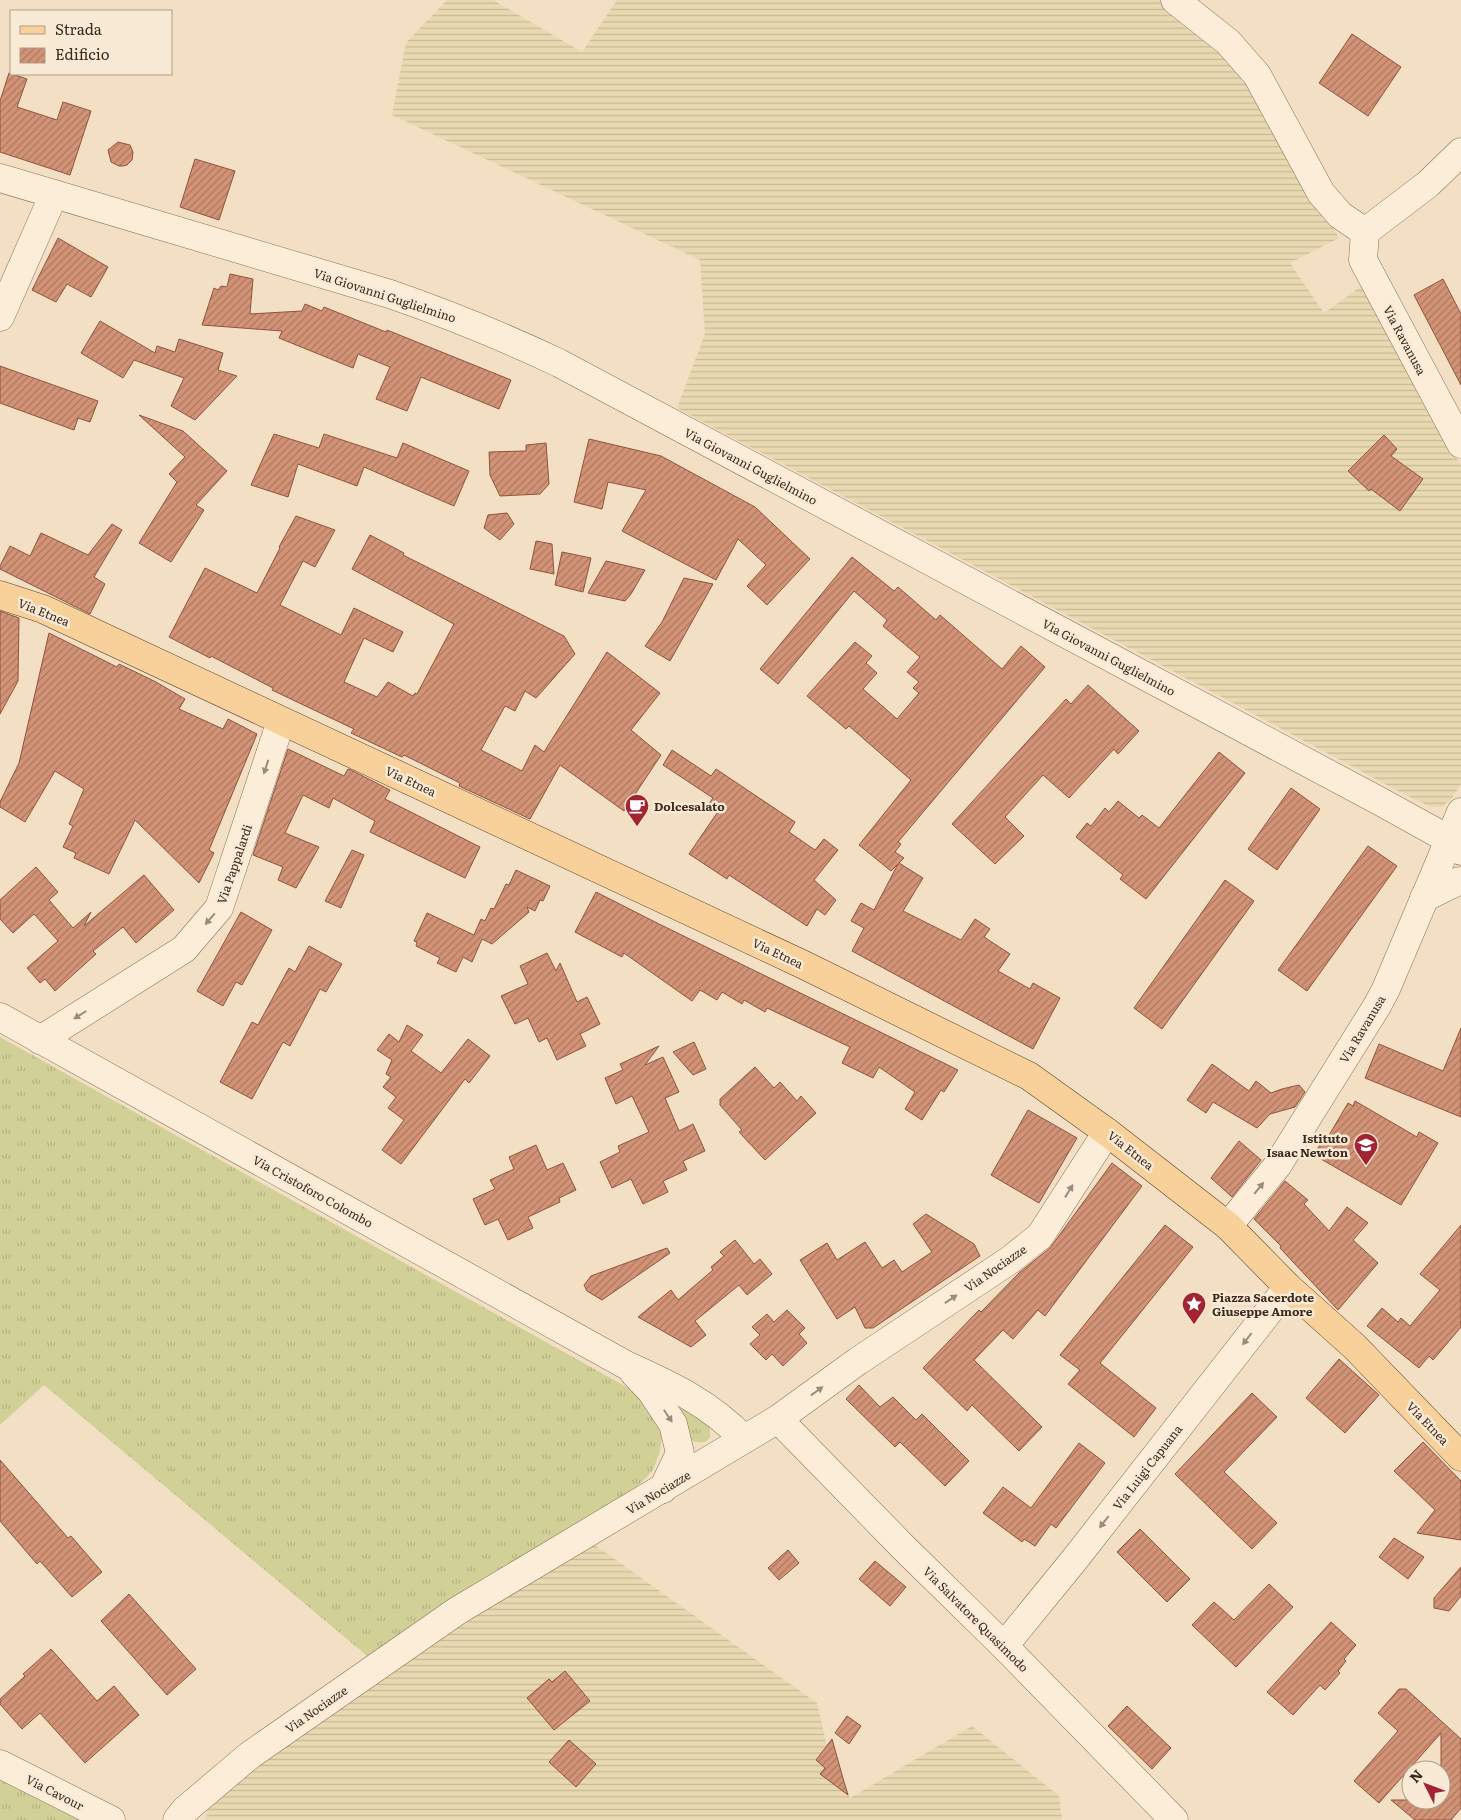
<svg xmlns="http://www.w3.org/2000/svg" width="1461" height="1820" font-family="Literata,serif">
	<defs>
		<pattern id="farmland-rules" width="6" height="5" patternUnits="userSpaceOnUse" patternTransform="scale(1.25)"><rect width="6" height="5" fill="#e8d9b1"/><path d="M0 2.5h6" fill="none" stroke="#c8ba98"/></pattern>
		<pattern id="grass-tufts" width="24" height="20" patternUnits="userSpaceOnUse" patternTransform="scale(1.25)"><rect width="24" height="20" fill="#d1d197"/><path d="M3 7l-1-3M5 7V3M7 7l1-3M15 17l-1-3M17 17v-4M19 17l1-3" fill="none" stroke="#b4b382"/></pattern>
		<pattern id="building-hatch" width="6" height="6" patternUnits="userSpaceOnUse" patternTransform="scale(1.25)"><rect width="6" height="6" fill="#d39377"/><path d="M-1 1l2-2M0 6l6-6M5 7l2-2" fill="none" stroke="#ac7861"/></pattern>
	</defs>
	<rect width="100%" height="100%" fill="#f2dfc4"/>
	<!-- farmland -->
	<g fill="url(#farmland-rules)">
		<polygon points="447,0 493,0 582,52 617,0 1158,0 1199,30 1251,81 1339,238 1290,263 1324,313 1363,285 1461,466 1461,784 1453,797 1442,807 1431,807 1406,795 677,408 705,334 700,260 392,115 406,43"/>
		<polygon points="592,1543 817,1703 827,1746 836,1753 850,1798 972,1726 1059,1796 1062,1820 205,1820 208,1810 214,1798 461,1622"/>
	</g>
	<!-- grass -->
	<g fill="url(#grass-tufts)">
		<polygon points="0,1037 639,1394 650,1406 662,1435 660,1451 653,1470 640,1484 600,1514 372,1660 44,1385 0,1425"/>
		<path d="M673,1397L706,1422L710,1429V1438L705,1442C698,1443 693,1442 687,1437Z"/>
		<polygon points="0,1777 84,1820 0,1820"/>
	</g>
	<!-- building -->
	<g fill="url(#building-hatch)" stroke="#8f543c">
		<polygon points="1352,34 1401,67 1368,116 1319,83"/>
		<polygon points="9,73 27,79 17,107 57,120 63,102 91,111 70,175 0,152 0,101"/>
		<polygon points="118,142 130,145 133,152 132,160 127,165 123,166 119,166 111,162 108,150"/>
		<polygon points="195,159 235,171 219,220 180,207"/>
		<polygon points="58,238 108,267 91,297 67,284 56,302 32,290"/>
		<polygon points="230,274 253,279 250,314 302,311 305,304 322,311 324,307 386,332 387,330 511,380 499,409 421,377 407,411 376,399 390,367 358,354 353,368 279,338 282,331 202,325 214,288 218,290 221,286 227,287"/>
		<polygon points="1443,279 1461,314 1461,385 1414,295"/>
		<polygon points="100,321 155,353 157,346 175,352 179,339 223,353 218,370 237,376 195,420 171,406 184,378 134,360 123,378 81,353"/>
		<polygon points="0,366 98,401 90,422 78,418 74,430 0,403"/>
		<polygon points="139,415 183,431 227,471 196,505 204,510 171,562 139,543 177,482 169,474 185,457"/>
		<polygon points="274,434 319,448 324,434 397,458 403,443 469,471 454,506 364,467 357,486 298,464 288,497 251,485"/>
		<polygon points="1384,435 1397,449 1391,456 1423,479 1400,511 1371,489 1369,491 1348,471"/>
		<polygon points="589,439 661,456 755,507 810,559 767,605 747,586 766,565 738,539 716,580 622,531 646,490 608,482 602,509 574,502"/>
		<polygon points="546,443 549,484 540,494 500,496 490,475 489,452 526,451 526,445"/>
		<polygon points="507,513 514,524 500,540 484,528 488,515"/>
		<polygon points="296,516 335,530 315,567 303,561 280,605 341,635 354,608 403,632 393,652 364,638 344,682 377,697 388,682 413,696 415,693 417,694 454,624 352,569 370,535 404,553 403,555 564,636 575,654 536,698 525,691 515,711 505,706 481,750 522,771 535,745 544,752 607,652 660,693 631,730 661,755 624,811 560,765 530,819 459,786 460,783 404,755 402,757 351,733 354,729 272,690 273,688 211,656 210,658 169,637 205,568 257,593 280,548 279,547"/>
		<polygon points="112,524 122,530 94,577 105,584 90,614 0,569 0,566 10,546 30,556 41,533 88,555"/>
		<polygon points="536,541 552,544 554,574 530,569"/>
		<polygon points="562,552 591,558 583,592 555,585"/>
		<polygon points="852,557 894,591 898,587 936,620 940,615 1002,669 1021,646 1045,667 898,842 901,844 895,852 904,858 899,863 923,878 903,911 961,940 975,919 990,929 984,937 1010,954 998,971 1030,989 1033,983 1060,998 1033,1049 852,951 864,928 851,921 861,903 874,910 898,864 891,871 859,845 911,780 849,726 846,729 807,696 855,642 872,656 866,663 877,673 863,689 897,719 919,693 913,688 919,682 907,672 920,657 883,626 887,620 854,591 778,684 760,669"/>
		<polygon points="606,561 645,570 631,594 625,601 588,593"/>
		<polygon points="684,578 713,584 670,661 645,646 662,622"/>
		<polygon points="0,611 19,618 18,681 0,714"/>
		<polygon points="49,633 117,667 119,664 156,682 185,699 179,709 223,729 228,719 257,734 209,850 214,853 199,883 135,820 109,874 74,858 76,853 63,847 73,826 69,824 84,789 55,771 25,822 0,807 0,802 19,763"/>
		<polygon points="1088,685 1139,731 1118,754 1114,749 1069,798 1043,775 1005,817 1024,836 995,864 952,824 1066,699 1071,704"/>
		<polygon points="288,749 344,776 348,769 351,770 390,790 385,799 480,847 465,878 370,832 375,821 333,798 329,808 303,795 285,833 319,847 296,888 278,880 283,867 253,855"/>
		<polygon points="672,750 711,776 716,769 795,822 789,832 815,850 824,839 838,850 814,880 836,900 825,915 817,909 807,926 729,875 727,879 689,854 717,813 707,807 713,798 663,765"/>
		<polygon points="1219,752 1245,773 1146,899 1120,879 1123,875 1076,837 1087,823 1091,826 1105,808 1109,812 1118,801 1139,818 1142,815 1159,828"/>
		<polygon points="1291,788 1320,809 1277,870 1248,849"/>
		<polygon points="1368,846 1397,866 1307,991 1278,970"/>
		<polygon points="352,850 364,855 341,908 325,901"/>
		<polygon points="36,867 58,892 49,900 73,928 91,912 84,926 144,875 174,910 136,943 123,927 93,951 96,954 55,991 45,979 40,983 27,968 58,941 34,914 13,933 0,919 0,900"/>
		<polygon points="516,870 550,886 543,901 540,900 535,911 527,907 529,912 492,944 482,939 472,962 463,957 456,972 437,963 440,958 416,946 417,942 414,941 427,913 474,935 481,919 485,921 491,908 494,909 506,884 509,885"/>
		<polygon points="1225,880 1254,901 1162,1029 1134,1008"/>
		<polygon points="596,892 659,924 958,1070 944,1092 941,1090 922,1120 905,1109 915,1092 879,1067 873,1078 842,1063 850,1047 767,1008 765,1012 744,1000 742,1004 722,992 717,1000 700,990 692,1001 624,953 622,957 575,932"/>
		<polygon points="241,912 272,930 242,985 236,982 223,1006 197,991"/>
		<polygon points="309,946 342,964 326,992 320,989 290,1046 283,1042 252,1099 220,1082 252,1022 258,1025 289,968 295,972"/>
		<polygon points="547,953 556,971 560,963 577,1002 587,997 600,1024 580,1034 586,1046 557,1060 547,1038 539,1042 528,1018 515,1024 501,996 528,984 520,966"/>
		<polygon points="407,1025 423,1035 411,1051 441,1073 468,1039 490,1056 469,1083 465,1079 401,1164 382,1150 404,1120 388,1108 396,1097 383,1087 391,1077 386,1074 392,1060 377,1050 389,1034 399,1042"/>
		<polygon points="1461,1028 1461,1117 1365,1078 1379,1044 1443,1071"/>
		<polygon points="694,1042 706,1069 693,1075 673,1052"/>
		<polygon points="659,1046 645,1065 663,1057 679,1092 665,1098 679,1131 693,1124 705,1151 683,1161 687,1170 663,1181 668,1192 643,1204 631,1179 612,1188 600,1162 620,1152 618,1146 649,1132 632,1096 616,1104 605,1078 623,1070 620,1064"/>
		<polygon points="1212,1064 1249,1091 1256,1081 1271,1093 1282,1089 1299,1085 1305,1092 1295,1107 1270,1114 1257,1128 1213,1102 1206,1113 1187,1100"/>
		<polygon points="755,1067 774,1088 780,1082 797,1101 801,1096 816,1113 765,1160 739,1132 742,1130 720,1105 720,1099"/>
		<polygon points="1355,1101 1417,1137 1419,1132 1438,1143 1401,1205 1314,1155 1325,1136 1328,1137 1348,1103 1353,1106"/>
		<polygon points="1028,1110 1077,1138 1039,1203 991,1175"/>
		<polygon points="1239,1141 1261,1160 1232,1197 1211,1178"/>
		<polygon points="536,1145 547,1170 563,1163 576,1190 559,1198 560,1202 528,1217 533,1228 508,1240 498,1219 485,1225 473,1199 495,1189 490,1180 514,1169 509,1157"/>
		<polygon points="1112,1163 1142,1186 1045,1316 1038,1310 1013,1339 1003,1330 974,1360 1042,1427 1019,1451 972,1405 967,1411 923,1368 979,1310 981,1312 1020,1272 1050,1248"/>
		<polygon points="1285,1181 1308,1200 1304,1204 1329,1231 1347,1207 1368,1223 1353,1240 1378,1263 1338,1310 1280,1248 1281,1246 1254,1219"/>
		<polygon points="926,1214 974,1244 980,1256 873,1328 865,1328 855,1307 837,1319 800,1260 827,1243 837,1260 865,1242 882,1268 894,1260 902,1272 932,1252 913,1224"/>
		<polygon points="1165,1225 1193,1247 1100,1363 1156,1408 1134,1437 1068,1384 1080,1370 1060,1355"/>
		<polygon points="1461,1225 1461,1327 1433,1360 1429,1356 1419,1368 1367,1326 1382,1308 1398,1322 1401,1318 1410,1326 1440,1290 1420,1274"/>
		<polygon points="735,1240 754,1264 760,1259 772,1274 747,1295 739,1285 695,1321 706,1335 691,1347 638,1317 671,1290 678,1300 713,1270 711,1267 724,1256 720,1252"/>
		<polygon points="667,1248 670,1253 602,1300 587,1291 584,1285 591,1276"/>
		<polygon points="787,1310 805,1328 799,1334 807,1343 783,1366 772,1354 766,1360 750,1344 760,1335 752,1327 767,1314 774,1322"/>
		<polygon points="1339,1359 1379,1395 1345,1433 1306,1398"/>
		<polygon points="859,1385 880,1407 893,1397 916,1420 922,1414 969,1461 945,1486 900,1442 895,1447 846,1399"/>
		<polygon points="1252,1393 1277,1417 1224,1472 1277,1523 1252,1549 1175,1474"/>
		<polygon points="1423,1442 1461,1481 1461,1540 1417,1533 1435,1510 1394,1471"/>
		<polygon points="1079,1443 1105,1463 1056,1528 1051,1524 1035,1546 1024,1539 1022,1542 983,1513 1003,1487 1031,1508"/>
		<polygon points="0,1460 68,1538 71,1536 102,1572 72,1597 40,1561 37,1564 0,1521"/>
		<polygon points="1140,1529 1190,1579 1167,1602 1117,1552"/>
		<polygon points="1394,1538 1424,1557 1408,1579 1379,1557"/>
		<polygon points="788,1550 799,1563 779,1580 768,1568"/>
		<polygon points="875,1561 906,1587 890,1606 859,1579"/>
		<polygon points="1461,1567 1461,1596 1449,1611 1434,1608 1434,1598"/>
		<polygon points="1269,1584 1293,1607 1236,1667 1192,1625 1214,1602 1234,1620"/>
		<polygon points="129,1594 196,1669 167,1695 101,1621"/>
		<polygon points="1331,1622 1356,1645 1344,1659 1346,1661 1338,1671 1340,1673 1325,1690 1320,1685 1293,1715 1267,1692"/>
		<polygon points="51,1649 97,1701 114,1686 139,1715 85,1763 40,1713 22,1729 0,1704 0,1699 25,1676 23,1674"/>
		<polygon points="565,1671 590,1701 554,1730 527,1698 549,1679 552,1682"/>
		<polygon points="1399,1689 1406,1689 1461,1739 1461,1808 1451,1820 1415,1820 1391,1800 1441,1800 1441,1733 1379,1803 1354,1781 1398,1731 1378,1713"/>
		<polygon points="1127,1706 1171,1748 1152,1769 1108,1726"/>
		<polygon points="847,1716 861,1726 849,1744 835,1733"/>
		<polygon points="832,1739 844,1782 848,1795 820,1774 825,1768 816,1760"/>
		<polygon points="569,1740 596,1764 576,1787 549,1762"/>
	</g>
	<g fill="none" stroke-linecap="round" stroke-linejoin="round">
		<defs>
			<g id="minor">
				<polyline points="1175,0 1228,42 1257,75 1321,193 1340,215 1365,232"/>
				<path d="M0,178L390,294C448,314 504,337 559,363L1383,803L1439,834L1461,851"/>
				<polyline points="1365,232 1363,260 1461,444"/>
				<polyline points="1365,232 1428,184 1461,152"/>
				<polyline points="0,317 54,194"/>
				<polyline points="1424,898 1456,882 1461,881"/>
				<path d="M0,1017L626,1365C672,1386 708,1402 744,1439"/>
				<polyline points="40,1040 184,949 219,908 281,721"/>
				<polyline points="1228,1226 1277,1166 1377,1006 1386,989 1461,812"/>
				<polyline points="634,1373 651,1391 673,1424 680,1453 663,1489"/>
				<polyline points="778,1419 903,1547 1004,1646 1174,1820"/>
				<polyline points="1004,1646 1075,1559 1288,1287"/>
				<polyline points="0,1764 111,1820"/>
				<polyline points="177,1820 185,1810 250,1755 457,1611 778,1419 858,1361 1010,1260 1040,1236 1107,1132"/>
			</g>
			<polyline id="major" points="0,595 43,609 804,965 1029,1076 1107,1132 1228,1226 1288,1287 1355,1347 1461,1457"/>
		</defs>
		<!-- minor casing -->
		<use href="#minor" stroke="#8e6f59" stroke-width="29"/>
		<!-- major casing -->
		<use href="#major" stroke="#5c3e2d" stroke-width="29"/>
		<!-- minor -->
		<use href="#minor" stroke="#fbedd8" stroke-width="28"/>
		<!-- major -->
		<use href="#major" stroke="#f7d09a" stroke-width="28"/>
	</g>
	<!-- one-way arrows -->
	<defs><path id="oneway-solid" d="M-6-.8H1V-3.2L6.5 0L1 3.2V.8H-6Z" transform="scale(1.25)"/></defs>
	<g fill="#9c8b7b">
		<use href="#oneway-solid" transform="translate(266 767) rotate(108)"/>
		<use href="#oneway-solid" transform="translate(210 919) rotate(131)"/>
		<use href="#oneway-solid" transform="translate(80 1015) rotate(148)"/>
		<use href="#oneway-solid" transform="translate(1259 1188) rotate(-51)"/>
		<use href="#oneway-solid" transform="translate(1069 1191) rotate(-58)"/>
		<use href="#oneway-solid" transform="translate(951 1299) rotate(-34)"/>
		<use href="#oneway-solid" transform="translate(1247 1339) rotate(128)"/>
		<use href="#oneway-solid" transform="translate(817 1391) rotate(-36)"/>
		<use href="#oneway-solid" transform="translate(668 1416) rotate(56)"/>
		<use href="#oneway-solid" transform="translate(1104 1522) rotate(128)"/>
	</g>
	<!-- icons -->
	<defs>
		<symbol id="cafe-pin" viewBox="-11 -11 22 30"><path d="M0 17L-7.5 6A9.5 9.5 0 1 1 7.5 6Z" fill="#a22433" stroke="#f8ead4"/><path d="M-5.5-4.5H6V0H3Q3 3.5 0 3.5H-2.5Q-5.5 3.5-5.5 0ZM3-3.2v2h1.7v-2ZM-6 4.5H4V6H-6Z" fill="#fff"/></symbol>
		<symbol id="school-pin" viewBox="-11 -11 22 30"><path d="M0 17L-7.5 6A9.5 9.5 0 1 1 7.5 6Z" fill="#a22433" stroke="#f8ead4"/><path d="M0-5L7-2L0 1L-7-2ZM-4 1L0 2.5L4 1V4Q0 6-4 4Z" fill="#fff"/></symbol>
		<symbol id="sight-pin" viewBox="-11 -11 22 30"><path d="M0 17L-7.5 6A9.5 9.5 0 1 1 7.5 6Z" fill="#a22433" stroke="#f8ead4"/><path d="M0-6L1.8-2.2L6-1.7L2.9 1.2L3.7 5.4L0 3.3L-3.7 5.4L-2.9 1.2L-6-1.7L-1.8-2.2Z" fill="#fff"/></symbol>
	</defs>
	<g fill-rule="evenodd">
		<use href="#cafe-pin" x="623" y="792" width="28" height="38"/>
		<use href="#school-pin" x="1352" y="1131" width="28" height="38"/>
		<use href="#sight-pin" x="1180" y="1290" width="28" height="38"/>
	</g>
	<g text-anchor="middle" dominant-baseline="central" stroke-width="5" stroke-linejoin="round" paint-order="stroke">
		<!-- street labels -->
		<g font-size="12" fill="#3d291e" stroke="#f8ead4">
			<text transform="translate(385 295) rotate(18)">Via Giovanni Guglielmino</text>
			<text transform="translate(1405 340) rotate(62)">Via Ravanusa</text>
			<text transform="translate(751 466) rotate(28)">Via Giovanni Guglielmino</text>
			<text transform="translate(44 612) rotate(22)">Via Etnea</text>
			<text transform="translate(1109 657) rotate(28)">Via Giovanni Guglielmino</text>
			<text transform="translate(411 781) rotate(25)">Via Etnea</text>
			<text transform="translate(234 864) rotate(-71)">Via Pappalardi</text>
			<text transform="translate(778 953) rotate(25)">Via Etnea</text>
			<text transform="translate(1362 1029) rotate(-59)">Via Ravanusa</text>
			<text transform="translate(1131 1150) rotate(38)">Via Etnea</text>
			<text transform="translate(313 1191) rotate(29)">Via Cristoforo Colombo</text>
			<text transform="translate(995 1268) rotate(-35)">Via Nociazze</text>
			<text transform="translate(1428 1423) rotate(46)">Via Etnea</text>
			<text transform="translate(1147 1467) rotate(-52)">Via Luigi Capuana</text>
			<text transform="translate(658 1492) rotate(-31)">Via Nociazze</text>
			<text transform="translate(976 1619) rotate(45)">Via Salvatore Quasimodo</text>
			<text transform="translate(316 1709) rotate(-35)">Via Nociazze</text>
			<text transform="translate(55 1792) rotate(27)">Via Cavour</text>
		</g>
		<!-- poi labels -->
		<g font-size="12" font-weight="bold" fill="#3d291e" stroke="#f8ead4" text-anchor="start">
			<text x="654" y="806">Dolcesalato</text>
			<text x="1348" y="1138" text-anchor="end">Istituto<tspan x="1348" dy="14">Isaac Newton</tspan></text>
			<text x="1212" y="1297">Piazza Sacerdote<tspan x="1212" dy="14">Giuseppe Amore</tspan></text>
		</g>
	</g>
	<!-- legend -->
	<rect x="10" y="10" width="162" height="65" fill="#f8ead4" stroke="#ad9d8b"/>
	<rect x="20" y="26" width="25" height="8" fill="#f7d09a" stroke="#ad9d8b"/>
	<text x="55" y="35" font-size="15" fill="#3d291e">Strada</text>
	<rect x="20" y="48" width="25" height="15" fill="url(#building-hatch)" stroke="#ad9d8b"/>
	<text x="55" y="60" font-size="15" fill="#3d291e">Edificio</text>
	<!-- north arrow -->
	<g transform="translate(1426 1785) rotate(312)"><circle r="24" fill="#f8ead4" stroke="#ad9d8b"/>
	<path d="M0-4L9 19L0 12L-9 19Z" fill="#a22433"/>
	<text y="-8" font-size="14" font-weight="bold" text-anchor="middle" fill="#3d291e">N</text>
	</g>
</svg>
